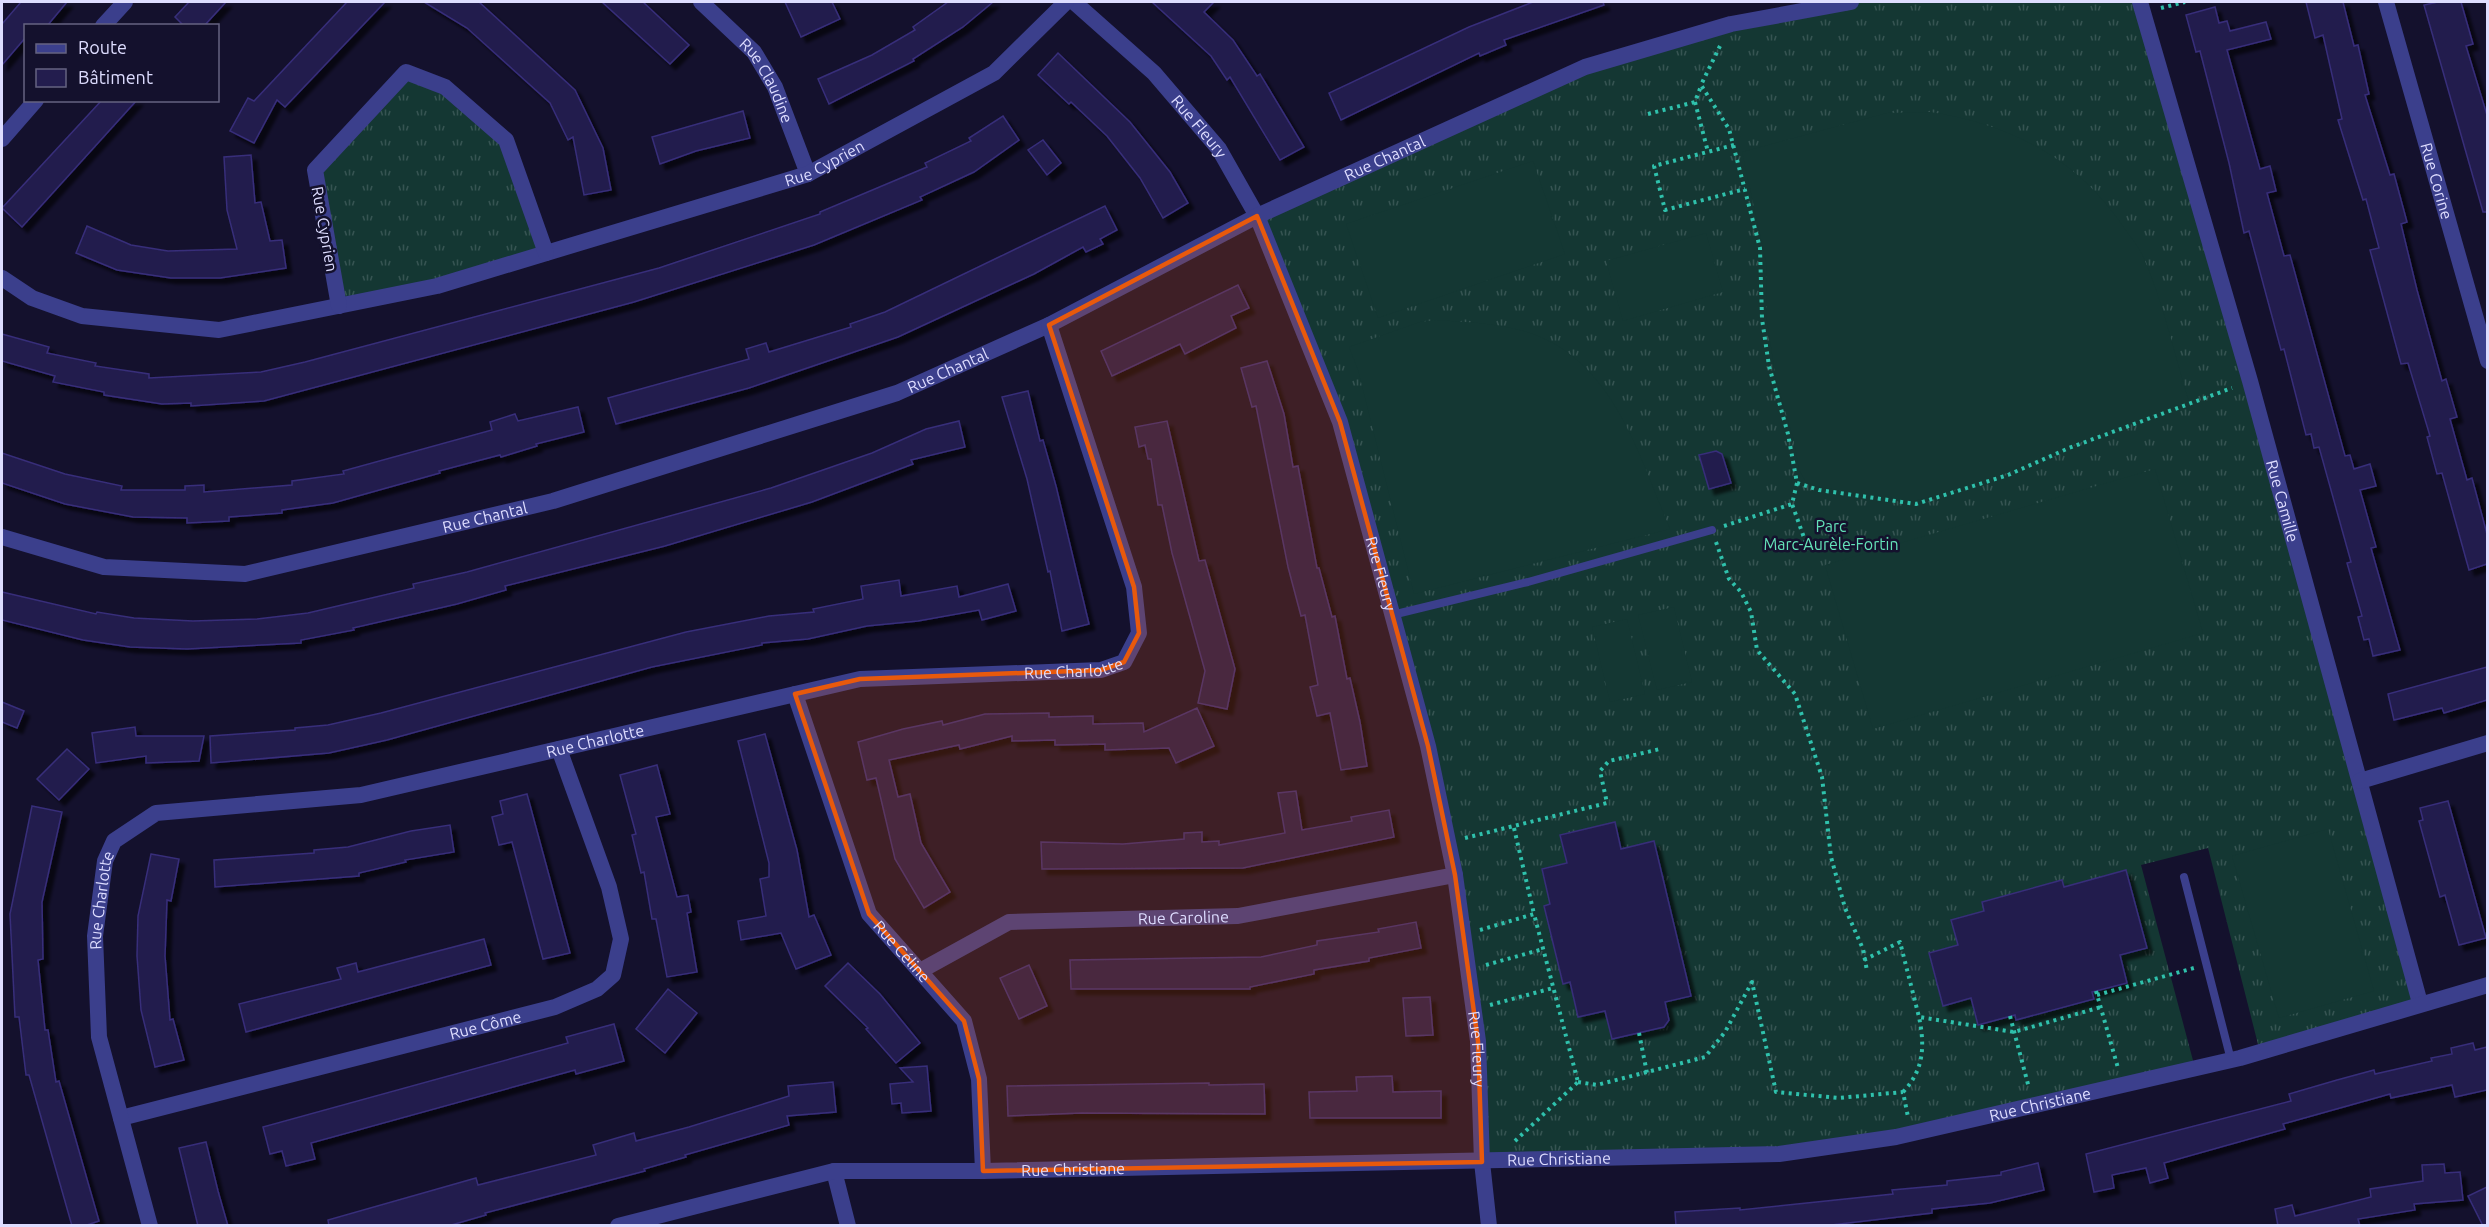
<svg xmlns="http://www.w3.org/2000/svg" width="2489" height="1227" font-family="Ubuntu,sans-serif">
	<defs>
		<pattern id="grass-tufts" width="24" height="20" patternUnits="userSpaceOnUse" patternTransform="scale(1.5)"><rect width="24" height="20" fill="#143733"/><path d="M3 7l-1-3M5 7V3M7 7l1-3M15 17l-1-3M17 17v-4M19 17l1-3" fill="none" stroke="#365452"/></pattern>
		<filter id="shadow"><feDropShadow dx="5.5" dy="5.5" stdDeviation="1.5" flood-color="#0009"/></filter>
	</defs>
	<rect width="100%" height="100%" fill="#14112d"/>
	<!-- grass -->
	<g fill="url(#grass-tufts)">
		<polygon points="1851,2 2140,2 2420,1003 2260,1052 2208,848 2141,865 2195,1068 1779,1154 1482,1162 1455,875 1340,422 1257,216 1585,67"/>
		<polygon points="406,72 445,87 506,140 546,253 339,306 315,170"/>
	</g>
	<!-- pitch -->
	<g fill="#143733">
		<path d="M1930,112C2011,124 2078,159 2124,228C2130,236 2137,245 2142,254C2163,301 2174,353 2189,402L2076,444L1987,481L1914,501L1902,502L1815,486L1806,482L1799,470L1794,441L1776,380L1767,321L1766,262L1742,152L1887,113Z"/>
		<polygon points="1533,161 1565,254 1378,318 1346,224"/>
		<polygon points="1706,233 1723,292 1623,321 1606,261"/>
		<path d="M1436,320C1466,322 1497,323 1527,332C1613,359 1639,455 1670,529L1414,594L1358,370L1349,347L1420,322Z"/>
		<polygon points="2155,469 2203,633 1873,729 1825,565"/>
		<polygon points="1674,607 1692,682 1657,690 1638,615"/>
		<polygon points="1627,619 1645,694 1610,702 1592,627"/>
		<polygon points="2328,829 2374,991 2279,1018 2232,856"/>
	</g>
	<!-- building -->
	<g fill="#231d4e" stroke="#372e7a" stroke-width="1.5" filter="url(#shadow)">
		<polygon points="21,2 67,2 47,26 26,26 26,37 2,65 2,24"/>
		<polygon points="189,2 226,2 204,26 184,26 175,17"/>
		<polygon points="347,2 385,2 285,107 277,100 254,143 230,131 248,98 254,101"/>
		<polygon points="424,2 479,2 575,90 603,148 611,190 584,195 573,137 568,140 550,103 467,28"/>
		<polygon points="602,2 643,2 689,45 670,64"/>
		<polygon points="785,2 832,2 840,19 801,37"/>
		<polygon points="948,2 993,2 963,27 913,59 914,61 829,104 818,79 872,55 915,30 913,27"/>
		<polygon points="1152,2 1214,2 1204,12 1233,40 1257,76 1260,74 1304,147 1280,160 1230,77 1227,80 1211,56"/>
		<polygon points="1533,2 1603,2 1604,5 1504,40 1506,45 1480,56 1479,53 1341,120 1329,93 1469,27"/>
		<polygon points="2306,2 2343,2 2354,46 2358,45 2369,94 2365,95 2390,175 2394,174 2407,222 2401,224 2417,290 2442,381 2446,379 2457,417 2450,419 2467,480 2472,478 2487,534 2487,564 2469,570 2442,473 2437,474 2427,437 2430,436 2408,363 2401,364 2370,250 2379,248 2366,199 2363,200 2338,120 2342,119 2323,35 2315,38"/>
		<polygon points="2438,2 2461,2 2473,44 2466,46 2487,115 2487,212 2483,212 2424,5"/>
		<polygon points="2215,7 2219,23 2227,21 2230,31 2266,22 2271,39 2227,50 2260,169 2270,166 2276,191 2267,193 2284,256 2290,255 2345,456 2350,455 2354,469 2370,464 2376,486 2360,490 2376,547 2371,548 2400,650 2373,656 2369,639 2364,640 2358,617 2362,616 2347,563 2351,562 2319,447 2314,448 2311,434 2306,435 2284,349 2281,350 2249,231 2244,233 2229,163 2200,51 2196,52 2186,15"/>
		<polygon points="1058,53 1130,122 1170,172 1188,203 1163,218 1140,178 1107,136 1071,102 1069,104 1038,75"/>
		<polygon points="102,100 137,100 22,227 2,208"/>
		<polygon points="743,111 750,138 696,151 660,164 652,137"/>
		<polygon points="1003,116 1019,140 974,172 920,197 922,200 814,245 634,302 264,401 191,406 191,403 162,404 104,395 104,392 53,382 55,376 2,361 2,334 49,347 47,353 96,363 95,366 149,374 149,378 261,372 305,362 659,268 820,214 820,212 927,167 925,163 971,141 969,138"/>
		<polygon points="1043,140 1061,163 1047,175 1028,150"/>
		<polygon points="251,155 255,203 261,202 270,241 282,240 286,268 220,278 171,278 117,270 76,253 87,226 131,245 168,251 237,249 227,210 224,157"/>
		<polygon points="1105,206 1117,230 1100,239 1103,244 1086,252 1083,247 1034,274 898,337 749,388 616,424 608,398 749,359 746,349 766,343 769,352 851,327 850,324 885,312"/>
		<polygon points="1238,285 1249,308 1231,316 1236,328 1185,354 1180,344 1112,376 1101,351"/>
		<polygon points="1267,361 1284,414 1293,467 1298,466 1317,568 1319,568 1332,617 1335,616 1347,679 1350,678 1360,722 1367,766 1341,770 1330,713 1317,716 1310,687 1318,685 1305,615 1301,616 1288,567 1256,406 1252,407 1241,368"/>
		<polygon points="1028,391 1040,441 1043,440 1056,486 1089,624 1062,631 1050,571 1048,572 1027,479 1002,397"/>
		<polygon points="578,407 584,432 536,444 537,446 501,457 500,455 439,471 440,473 333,503 282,510 282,513 229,517 229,521 187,523 187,518 133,517 65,504 2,483 2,453 65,474 122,486 121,490 185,490 185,486 204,485 204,492 292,485 292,481 344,474 343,471 492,430 490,422 515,414 518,421"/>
		<polygon points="959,421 965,447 911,460 913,464 812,502 665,546 505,586 506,590 457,604 353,628 354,630 301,640 301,643 187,649 130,647 83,640 2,620 2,592 96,614 97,612 134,618 193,621 257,619 308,613 414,588 413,584 467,572 771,488 872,453 926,429"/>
		<polygon points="1167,421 1199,561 1205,560 1235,669 1227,709 1198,703 1205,671 1172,553 1162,505 1158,505 1151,459 1148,459 1145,445 1139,447 1135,427"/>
		<polygon points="1716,451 1722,454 1731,483 1709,489 1699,455"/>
		<polygon points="899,580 901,596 957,586 959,597 1008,584 1016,611 982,620 979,610 918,621 867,626 808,639 762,643 762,645 652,667 387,740 329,753 211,763 210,736 295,730 295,728 328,725 381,713 686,632 769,616 814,612 813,609 863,599 861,586"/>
		<polygon points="2487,667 2487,700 2444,713 2442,708 2394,720 2388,694"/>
		<polygon points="2,702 24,711 17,728 2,722"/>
		<polygon points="1197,708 1214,746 1176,763 1169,748 1105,750 1105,744 1055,745 1055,740 1012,741 1012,736 960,749 959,745 889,760 898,797 910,794 921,843 950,892 924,908 895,859 876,778 867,780 858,742 903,729 942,721 943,725 985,714 1049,713 1049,717 1093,716 1093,724 1143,723 1144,732"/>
		<polygon points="135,727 136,736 204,736 199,761 146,763 146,756 96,763 92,733"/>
		<polygon points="765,734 797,850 809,917 814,915 831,955 796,969 781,933 741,940 738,921 766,916 760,879 769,877 769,863 738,741"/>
		<polygon points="67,749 89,769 59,800 37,779"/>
		<polygon points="657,765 670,814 656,817 677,897 688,895 691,912 687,913 697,972 667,977 656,919 652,919 644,872 641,873 632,835 636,834 620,775"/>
		<polygon points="1296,791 1302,830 1352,821 1351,817 1389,810 1394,837 1243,868 1042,869 1041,842 1123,844 1184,839 1184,833 1202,832 1202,842 1219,841 1219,845 1285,833 1278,793"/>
		<polygon points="527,794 570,953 543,959 512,842 499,845 492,817 503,814 500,801"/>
		<polygon points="2448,801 2486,938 2459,945 2445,895 2440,897 2419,821 2423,820 2420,808"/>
		<polygon points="32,806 62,812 42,902 43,959 38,960 45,1030 48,1030 56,1082 59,1081 99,1221 84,1226 72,1226 29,1075 26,1075 19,1017 15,1017 10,914"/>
		<polygon points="1615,822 1621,849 1654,841 1691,996 1665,1002 1669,1020 1664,1027 1612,1039 1605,1011 1578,1017 1570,982 1563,984 1544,906 1550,904 1542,869 1567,863 1560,835"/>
		<polygon points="450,825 454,852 405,860 406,862 359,873 359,876 215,887 214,860 314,853 314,850 348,847 411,831"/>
		<polygon points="151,854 179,859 171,901 167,900 165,956 170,1020 173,1019 184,1060 155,1067 141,1010 137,956 138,916"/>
		<polygon points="2126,870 2147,948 2120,955 2127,983 2092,992 2094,999 2016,1020 2015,1015 1978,1025 1971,998 1943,1006 1929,953 1958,945 1951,920 1984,911 1982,902 2062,880 2064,887"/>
		<polygon points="1416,922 1421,948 1369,958 1369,961 1314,970 1314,974 1250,987 1250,989 1071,989 1070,960 1261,957 1317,945 1317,941 1379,932 1378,929"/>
		<polygon points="484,939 491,965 246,1032 239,1004 341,979 337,968 356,963 358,972"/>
		<polygon points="848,963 880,994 920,1043 896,1063 866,1029 868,1028 825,986"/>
		<polygon points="1029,965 1047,1006 1019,1019 1000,978"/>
		<polygon points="668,989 697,1013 665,1053 636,1029"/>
		<polygon points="1430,997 1433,1035 1406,1036 1403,998"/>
		<polygon points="614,1024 624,1061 576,1074 575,1070 311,1143 315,1159 286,1166 282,1151 270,1154 263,1127 568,1043 566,1037"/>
		<polygon points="2473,1043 2475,1050 2487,1047 2487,1090 2455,1097 2452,1085 2391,1098 2390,1094 2283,1124 2285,1129 2164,1163 2168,1178 2150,1183 2146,1168 2112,1175 2114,1188 2094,1192 2086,1154 2291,1101 2289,1094 2337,1080 2374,1070 2375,1074 2432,1061 2431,1058 2452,1054 2451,1048"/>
		<polygon points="927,1066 931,1111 902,1113 901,1103 892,1104 890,1084 913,1082 900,1068"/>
		<polygon points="1392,1076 1393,1092 1441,1091 1441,1118 1310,1118 1309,1092 1357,1091 1356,1077"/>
		<polygon points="833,1082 836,1112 787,1116 789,1125 685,1155 686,1157 644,1169 645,1171 485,1213 486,1215 448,1226 329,1226 328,1220 476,1178 478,1185 596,1155 593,1145 634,1133 636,1141 689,1127 789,1096 788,1086"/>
		<polygon points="1209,1083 1209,1085 1264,1084 1265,1114 1081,1113 1008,1116 1007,1086"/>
		<polygon points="206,1142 218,1191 228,1226 198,1226 179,1148"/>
		<polygon points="2038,1163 2044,1190 1990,1203 1932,1209 1932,1213 1823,1226 1676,1226 1675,1212 1740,1208 1740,1210 1893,1194 1892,1190 1947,1185 1947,1181 2001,1175 2001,1172"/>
		<polygon points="2444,1164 2445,1173 2460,1172 2463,1200 2414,1204 2415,1210 2358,1219 2360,1226 2278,1226 2275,1209 2292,1205 2295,1216 2371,1197 2370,1189 2423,1181 2422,1165"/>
		<polygon points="2487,1187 2487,1226 2483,1226 2468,1196"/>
	</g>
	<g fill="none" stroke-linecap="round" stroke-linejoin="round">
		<!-- path -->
		<g stroke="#2fc1ac" stroke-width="4" stroke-dasharray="3 4.5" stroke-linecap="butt">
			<polyline points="2161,8 2185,2"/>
			<polyline points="1720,46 1701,85 1729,129 1760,248 1762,319 1769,366 1788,434 1797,483 1792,504 1807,546"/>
			<polyline points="1695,102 1708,152"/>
			<polyline points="1648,114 1695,102 1701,86"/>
			<polyline points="1734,145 1654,166 1665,210 1745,189"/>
			<polyline points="1797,483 1819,490 1916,504 2008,475 2069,448 2232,388"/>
			<polyline points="1724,526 1792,504"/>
			<polyline points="1716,542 1729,579 1741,592 1751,612 1757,650 1795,694 1822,777 1831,857 1845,908 1863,949 1867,971"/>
			<polyline points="1514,828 1534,914"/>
			<polyline points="1465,838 1607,803 1600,771 1609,761 1660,749"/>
			<polyline points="1480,930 1534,914 1578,1082"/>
			<polyline points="1864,960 1900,942 1919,1017"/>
			<polyline points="1486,965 1543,949"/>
			<polyline points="2096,991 2118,1068"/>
			<polyline points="2097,995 2194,968"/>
			<polyline points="1490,1005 1553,988"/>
			<polyline points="2010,1016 2029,1088"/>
			<polyline points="1639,1033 1647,1073"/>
			<polyline points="1578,1082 1597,1085 1705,1057 1725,1032 1752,982 1776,1092 1839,1098 1903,1092 1908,1117"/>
			<path d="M1903,1092C1924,1070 1925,1046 1919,1017L2014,1032L2101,1007"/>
			<polyline points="1515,1141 1578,1082"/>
		</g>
		<!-- lane -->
		<g stroke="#3b3f8c" stroke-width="8">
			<polyline points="1392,615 1528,582 1712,530"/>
			<polyline points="2184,877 2231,1060"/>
		</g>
		<!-- street -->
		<g stroke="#3b3f8c" stroke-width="16">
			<path id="s1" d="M701,2L754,52L775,87L808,174"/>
			<path id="s2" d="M1074,2L1154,73L1219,149L1257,216L1340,422L1428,746L1455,875L1478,1041L1482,1162L1489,1226"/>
			<path id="s3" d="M2140,2L2250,381L2420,1003"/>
			<path id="s4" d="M2386,2L2488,361"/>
			<polyline points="103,26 125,2"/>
			<polyline points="2,139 36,100"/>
			<path id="s5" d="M2,278L32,298L82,316L219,330L437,286L808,174L994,73L1066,2"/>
			<polyline points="339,306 315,170 406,72 445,87 506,140 546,253"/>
			<path id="s6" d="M2,537L104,567L245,574L553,501L897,393L1049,325L1257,216L1585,67L1731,24L1851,2"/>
			<path id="s7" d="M795,694L869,914L964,1021L979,1079L983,1171"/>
			<polyline points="2360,781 2488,743"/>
			<path id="s8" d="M920,971L1009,922L1238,916L1455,875"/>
			<path id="s9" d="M121,1118L555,1007L597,989L613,975L621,939L609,887L559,749"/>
			<polyline points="834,1171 848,1226"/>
			<path id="s10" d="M150,1226L99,1037L95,936L105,861L114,841L156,813L361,795L860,679L1101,670L1124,662L1139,633L1134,587L1049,325"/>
			<path id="s11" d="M618,1226L834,1171H983L1779,1154L1896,1137L2240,1058L2488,985"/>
		</g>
	</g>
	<!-- marked area -->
	<path fill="#e8590c" fill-opacity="0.2" stroke="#e8590c" stroke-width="4.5" stroke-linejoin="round" d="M1257,216L1340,422L1428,746L1455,875L1478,1041L1482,1162L983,1171L979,1079L964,1021L869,914L795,694L860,679L1101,670L1124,662L1139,633L1134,587L1049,325Z"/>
	<g text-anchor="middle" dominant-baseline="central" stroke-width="5" stroke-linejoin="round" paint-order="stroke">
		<!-- street labels -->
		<g font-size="16" fill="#deddff" stroke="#14112d">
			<text stroke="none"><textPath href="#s1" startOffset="104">Rue Claudine</textPath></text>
			<text stroke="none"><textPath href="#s2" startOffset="177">Rue Fleury</textPath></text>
			<text stroke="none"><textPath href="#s6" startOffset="1466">Rue Chantal</textPath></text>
			<text stroke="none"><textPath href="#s5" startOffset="856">Rue Cyprien</textPath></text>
			<text stroke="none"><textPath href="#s4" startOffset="186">Rue Corine</textPath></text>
			<text transform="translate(325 229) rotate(80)">Rue Cyprien</text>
			<text stroke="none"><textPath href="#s6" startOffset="980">Rue Chantal</textPath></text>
			<text stroke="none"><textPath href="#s3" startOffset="519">Rue Camille</textPath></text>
			<text stroke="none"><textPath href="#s6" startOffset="494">Rue Chantal</textPath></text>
			<text stroke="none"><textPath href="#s2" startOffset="663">Rue Fleury</textPath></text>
			<text stroke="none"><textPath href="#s10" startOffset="1377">Rue Charlotte</textPath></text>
			<text stroke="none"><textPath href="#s10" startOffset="891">Rue Charlotte</textPath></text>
			<text stroke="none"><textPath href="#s10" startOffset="333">Rue Charlotte</textPath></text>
			<text stroke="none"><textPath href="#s8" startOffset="276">Rue Caroline</textPath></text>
			<text stroke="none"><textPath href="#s7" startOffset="282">Rue Céline</textPath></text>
			<text stroke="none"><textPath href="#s9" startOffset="376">Rue Côme</textPath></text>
			<text stroke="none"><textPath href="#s2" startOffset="1149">Rue Fleury</textPath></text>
			<text stroke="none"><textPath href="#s11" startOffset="1434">Rue Christiane</textPath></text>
			<text stroke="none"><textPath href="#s11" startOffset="948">Rue Christiane</textPath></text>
			<text stroke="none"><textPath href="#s11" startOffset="462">Rue Christiane</textPath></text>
		</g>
		<!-- park labels -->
		<g font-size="16" fill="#64e3b9" stroke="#14112d">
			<text x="1831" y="526">Parc<tspan x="1831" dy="18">Marc-Aurèle-Fortin</tspan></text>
		</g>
	</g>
	<!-- border -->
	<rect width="2489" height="1227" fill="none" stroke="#deddff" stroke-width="6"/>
	<!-- legend -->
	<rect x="24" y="24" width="195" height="78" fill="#14112d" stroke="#656381" stroke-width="1.5"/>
	<rect x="36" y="44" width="30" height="9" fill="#3b3f8c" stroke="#656381" stroke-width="1.5"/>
	<text x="78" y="54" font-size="18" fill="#deddff">Route</text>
	<rect x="36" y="69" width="30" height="18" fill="#231d4e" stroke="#656381" stroke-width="1.5"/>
	<text x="78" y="84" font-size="18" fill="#deddff">Bâtiment</text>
</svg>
